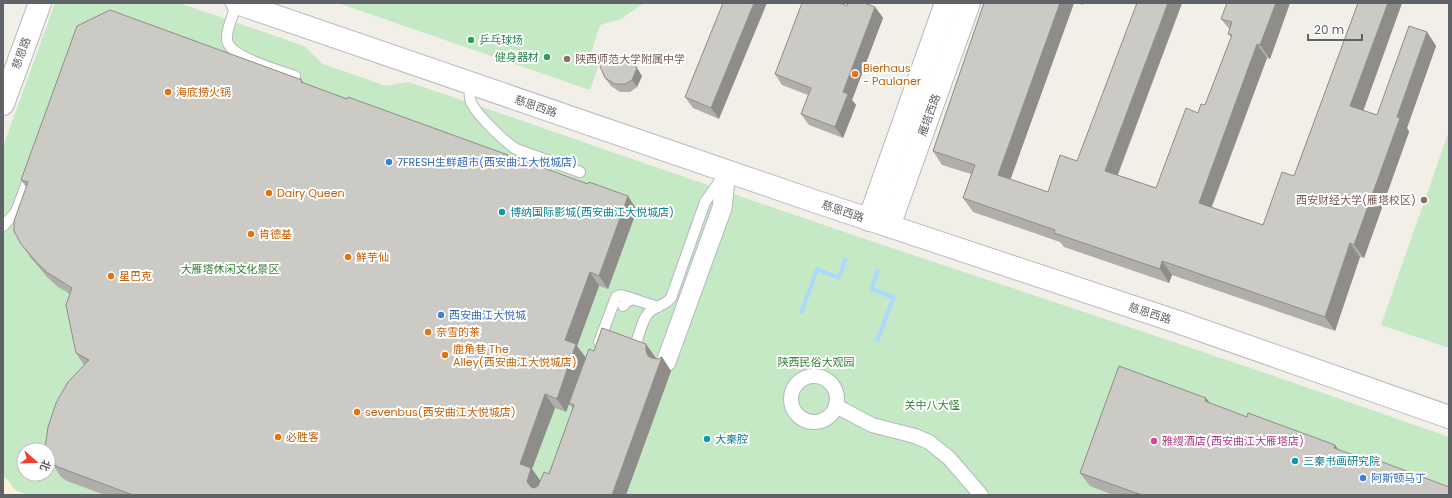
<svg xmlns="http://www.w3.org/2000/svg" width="1452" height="498" font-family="Poppins,'Noto Sans SC',sans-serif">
	<rect width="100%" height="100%" fill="#f1efe8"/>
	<!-- green -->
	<g fill="#c5e8c5" fill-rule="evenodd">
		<path d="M55,3H179L304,46L323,64L386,86L408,82C568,136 728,193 889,247C1076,309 1263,371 1449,437V495H3V147ZM24,450H48V474H24Z"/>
		<polygon points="338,3 644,3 621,19 600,25 591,53 602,57 590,90"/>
		<polygon points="1449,131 1449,348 1381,325"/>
	</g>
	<!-- sand -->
	<polygon fill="#fbf3d9" points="3,477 8,480 15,490 28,495 3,495"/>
	<!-- water -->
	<g fill="#aadaff">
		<polygon points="844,257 848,259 840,280 818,272 803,314 799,313 816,267 838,275"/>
		<polygon points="876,269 880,270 874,288 896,296 879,342 875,341 891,299 869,290"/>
	</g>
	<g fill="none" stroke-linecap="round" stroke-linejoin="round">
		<defs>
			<g id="service">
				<path d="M237,3C234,14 226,28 227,39C227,57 279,70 295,76"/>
				<path d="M471,83C470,88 469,93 470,99C473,112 504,141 516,149L580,172"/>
				<polyline points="3,226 16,212 30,174"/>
				<polyline points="623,306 626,302 633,299 658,307"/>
				<polyline points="599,342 616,297 621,295 637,300"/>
				<path d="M636,343C640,333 643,315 652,310C659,305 665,305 671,298L705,202L722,178"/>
			</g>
			<g id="pedestrian">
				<circle cx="814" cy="399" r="23"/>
				<polyline points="836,406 872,425 915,436 929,442 949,458 981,495"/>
			</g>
			<polyline id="minor" points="666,362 722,208 726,171"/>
			<g id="tertiary">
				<polyline points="869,220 946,3"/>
				<polyline points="889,226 969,3"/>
			</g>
			<g id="secondary">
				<polyline points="237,3 811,200 1178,322 1449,417"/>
				<polyline points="3,104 40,3"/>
			</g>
		</defs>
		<!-- service casing -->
		<use href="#service" stroke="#b5b8bc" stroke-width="12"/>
		<!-- pedestrian casing -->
		<use href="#pedestrian" stroke="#b5b8bc" stroke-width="16"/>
		<!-- minor casing -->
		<use href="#minor" stroke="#b5b8bc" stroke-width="21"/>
		<!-- tertiary casing -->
		<use href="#tertiary" stroke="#b5b8bc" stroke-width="24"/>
		<!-- secondary casing -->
		<use href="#secondary" stroke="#b6babf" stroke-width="24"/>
		<!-- service -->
		<use href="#service" stroke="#fff" stroke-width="10"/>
		<!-- pedestrian -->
		<use href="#pedestrian" stroke="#fff" stroke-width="14"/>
		<!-- minor -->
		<use href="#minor" stroke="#fff" stroke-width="19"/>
		<!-- tertiary -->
		<use href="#tertiary" stroke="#fff" stroke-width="22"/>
		<!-- secondary -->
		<use href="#secondary" stroke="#fff" stroke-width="22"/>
	</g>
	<!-- wall -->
	<g fill="#afaea9" fill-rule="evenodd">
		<polygon points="723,3 719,119 693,108 685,97"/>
		<polygon points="984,3 1074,3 1010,180 1048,192 1077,161 1182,3 1118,175 1156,188 1198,113 1205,105 1231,37 1228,34 1230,30 1221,19 1290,3 1270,59 1267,58 1212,207 1263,225 1294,176 1358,3 1402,3 1363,111 1377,115 1427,32 1436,46 1407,128 1409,132 1364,258 1360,257 1335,331 1172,275 1169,283 1064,247 1060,242 973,212 963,198 971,174 942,165 933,151"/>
		<polygon points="1076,3 1083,3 1083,5"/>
		<polygon points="847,6 875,7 883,18 852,100 856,105 843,138 809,125 801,114 808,95 782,85 775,74"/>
		<polygon points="636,66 642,76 637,87 630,92 620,92 611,86 605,78"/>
		<path d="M302,80L304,84L637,210L608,289L599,286L577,346L585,357L594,351L656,358V359H658L662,357L671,371L626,495H105L67,481L61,477L52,463L84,365L76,353L70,294L58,287L47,277L31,258L21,244L26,187L21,180ZM569,404L573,409L549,474L540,480L532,469L555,408L566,412Z"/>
		<polygon points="1206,398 1209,403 1247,417 1335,445 1338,450 1376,463 1449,495 1113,495 1090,486 1080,473"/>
	</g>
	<!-- shaded-wall -->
	<g fill="#8f8d8a">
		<polygon points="754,3 767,3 719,119 711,108"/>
		<polygon points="1060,3 1074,3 1007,189 998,175"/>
		<polygon points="1168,3 1182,3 1114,184 1105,171"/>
		<polygon points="1276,3 1290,3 1270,59 1260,45"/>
		<polygon points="1388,3 1402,3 1360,120 1350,106"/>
		<polygon points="875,7 883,18 852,100 856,105 843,138 835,127 843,92"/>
		<polygon points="1427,32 1436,46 1407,128 1409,132 1364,258 1354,245 1397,117"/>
		<polygon points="1257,44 1267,58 1208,216 1199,203"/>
		<polygon points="630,58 642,76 637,87 632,80"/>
		<polygon points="628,196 637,210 608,289 599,276"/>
		<polygon points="1350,243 1360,257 1335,331 1325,317"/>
		<polygon points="1162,261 1172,275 1169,283 1160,269"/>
		<polygon points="590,272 599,286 577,346 586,358 566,412 557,399 565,340"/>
		<polygon points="646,344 656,358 655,364 662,357 671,371 626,495 612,495 648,356 646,351"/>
		<polygon points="545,394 555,408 532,469 541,482 537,495 527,482 520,464"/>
		<polygon points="1206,398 1216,412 1205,401"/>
		<polygon points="1335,445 1345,459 1334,448"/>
	</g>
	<!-- building -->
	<g fill="#cccac5" stroke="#8f8d8a">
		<polygon points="723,3 754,3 711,108 685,97"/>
		<polygon points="802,3 840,3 847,6 848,3 864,3 875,7 843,92 848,94 835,127 801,114 811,88 775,74"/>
		<polygon points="984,3 1060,3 998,175 1048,192 1060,155 1077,161 1137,3 1168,3 1105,171 1156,188 1186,108 1198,113 1201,104 1205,105 1232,35 1228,34 1232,22 1221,19 1227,3 1276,3 1260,45 1257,44 1199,203 1263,225 1282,172 1294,176 1358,3 1388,3 1350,106 1377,115 1409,26 1427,32 1397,117 1400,118 1354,245 1350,243 1325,317 1162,261 1160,269 1054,233 1055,230 963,198 975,165 933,151"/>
		<polygon points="110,10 302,80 301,82 347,99 348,97 588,184 589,182 628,196 599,276 590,272 565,340 576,344 557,399 545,394 520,464 531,468 527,482 531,487 534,488 538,486 544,472 549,474 574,405 569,403 589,349 594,351 602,328 646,344 646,351 648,356 652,358 658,359 662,357 612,495 133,495 58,467 52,463 48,458 48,450 45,450 45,448 48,427 56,403 68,382 89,360 76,353 66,305 72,288 48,273 38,264 21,244 14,231 14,221 28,182 21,180 77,26"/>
		<polygon points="619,56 630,58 637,68 632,80 625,84 615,84 605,78 599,64"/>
		<polygon points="1119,366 1206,398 1205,401 1247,417 1248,413 1335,445 1334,448 1376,463 1377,460 1449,487 1449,495 1142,495 1080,473"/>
	</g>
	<!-- markers -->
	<g fill="#2e9e5b" stroke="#fff" stroke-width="1.5">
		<circle cx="471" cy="40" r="4"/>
		<circle cx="547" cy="57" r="4"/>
	</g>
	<g fill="#8d6e63" stroke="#fff" stroke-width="1.5">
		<circle cx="567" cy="59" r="4"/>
		<circle cx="1424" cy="200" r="4"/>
	</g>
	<g fill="#e8710a" stroke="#fff" stroke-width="1.5">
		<circle cx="855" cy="74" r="4"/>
		<circle cx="168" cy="92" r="4"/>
		<circle cx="269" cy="193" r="4"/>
		<circle cx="251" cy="234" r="4"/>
		<circle cx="348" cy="257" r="4"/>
		<circle cx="111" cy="276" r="4"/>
		<circle cx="428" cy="332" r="4"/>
		<circle cx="445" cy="355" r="4"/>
		<circle cx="357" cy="412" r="4"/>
		<circle cx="278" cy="437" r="4"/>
	</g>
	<g fill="#3f7fe0" stroke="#fff" stroke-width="1.5">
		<circle cx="389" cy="162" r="4"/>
		<circle cx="441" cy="315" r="4"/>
		<circle cx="1363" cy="478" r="4"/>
	</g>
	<g fill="#0f9aa8" stroke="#fff" stroke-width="1.5">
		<circle cx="502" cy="212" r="4"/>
		<circle cx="707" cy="439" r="4"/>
		<circle cx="1295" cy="461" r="4"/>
	</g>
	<circle fill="#d1479c" stroke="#fff" stroke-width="1.5" cx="1154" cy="441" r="4"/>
	<g text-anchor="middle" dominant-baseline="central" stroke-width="4" stroke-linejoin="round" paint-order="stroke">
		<!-- leisure labels -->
		<g font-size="11" fill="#27864d" stroke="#fff" text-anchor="start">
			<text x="479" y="40">乒乓球场</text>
			<text x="539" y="57" text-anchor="end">健身器材</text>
		</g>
		<!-- street labels -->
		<g font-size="11" fill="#5f6368" stroke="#fff">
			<text transform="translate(21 53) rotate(-70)">慈恩路</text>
			<text transform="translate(536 106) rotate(19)">慈恩西路</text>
			<text transform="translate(929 115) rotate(-70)">雁塔西路</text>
			<text transform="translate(843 211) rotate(19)">慈恩西路</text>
			<text transform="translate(1150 313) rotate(18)">慈恩西路</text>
		</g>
		<!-- education labels -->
		<g font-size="11" fill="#785e54" stroke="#fff" text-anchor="start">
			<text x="575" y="59">陕西师范大学附属中学</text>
			<text x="1416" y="200" text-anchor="end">西安财经大学(雁塔校区)</text>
		</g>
		<!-- food labels -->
		<g font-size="11" fill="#c56008" stroke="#fff" text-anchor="start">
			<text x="863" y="68">Bierhaus<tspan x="863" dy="13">- Paulaner</tspan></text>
			<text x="176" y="92">海底捞火锅</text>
			<text x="277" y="193">Dairy Queen</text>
			<text x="259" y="234">肯德基</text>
			<text x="356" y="257">鮮芋仙</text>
			<text x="119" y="276">星巴克</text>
			<text x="436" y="332">奈雪的茶</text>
			<text x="453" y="349">鹿角巷 The<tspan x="453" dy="13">Alley(西安曲江大悦城店)</tspan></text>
			<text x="365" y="412">sevenbus(西安曲江大悦城店)</text>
			<text x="286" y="437">必胜客</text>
		</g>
		<!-- shop labels -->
		<g font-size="11" fill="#366cbe" stroke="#fff" text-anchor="start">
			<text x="397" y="162">7FRESH生鲜超市(西安曲江大悦城店)</text>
			<text x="449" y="315">西安曲江大悦城</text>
			<text x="1371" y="478">阿斯顿马丁</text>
		</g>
		<!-- culture labels -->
		<g font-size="11" fill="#0d838f" stroke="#fff" text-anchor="start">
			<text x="510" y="212">博纳国际影城(西安曲江大悦城店)</text>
			<text x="715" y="439">大秦腔</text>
			<text x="1303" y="461">三秦书画研究院</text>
		</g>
		<!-- park labels -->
		<g font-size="11" fill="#348238" stroke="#fff">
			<text x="230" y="269">大雁塔休闲文化景区</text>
			<text x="816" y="362">陕西民俗大观园</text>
			<text x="932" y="405">关中八大怪</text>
		</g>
		<!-- hotel labels -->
		<g font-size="11" fill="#b23c85" stroke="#fff" text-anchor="start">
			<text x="1162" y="441">雅缦酒店(西安曲江大雁塔店)</text>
		</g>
	</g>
	<!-- border -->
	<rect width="1452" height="498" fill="none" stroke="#5f6368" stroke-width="8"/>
	<!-- north arrow -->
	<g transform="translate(36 462) rotate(110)"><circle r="19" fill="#ffffff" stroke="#bfc1c3"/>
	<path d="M0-3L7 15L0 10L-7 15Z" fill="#ea4335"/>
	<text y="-6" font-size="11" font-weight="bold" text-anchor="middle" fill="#5f6368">北</text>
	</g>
	<!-- scale -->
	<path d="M1308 34v6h54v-6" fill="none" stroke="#5f6368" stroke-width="2"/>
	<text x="1314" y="34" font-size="12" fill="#5f6368" stroke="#ffffff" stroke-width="3" paint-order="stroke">20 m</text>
</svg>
